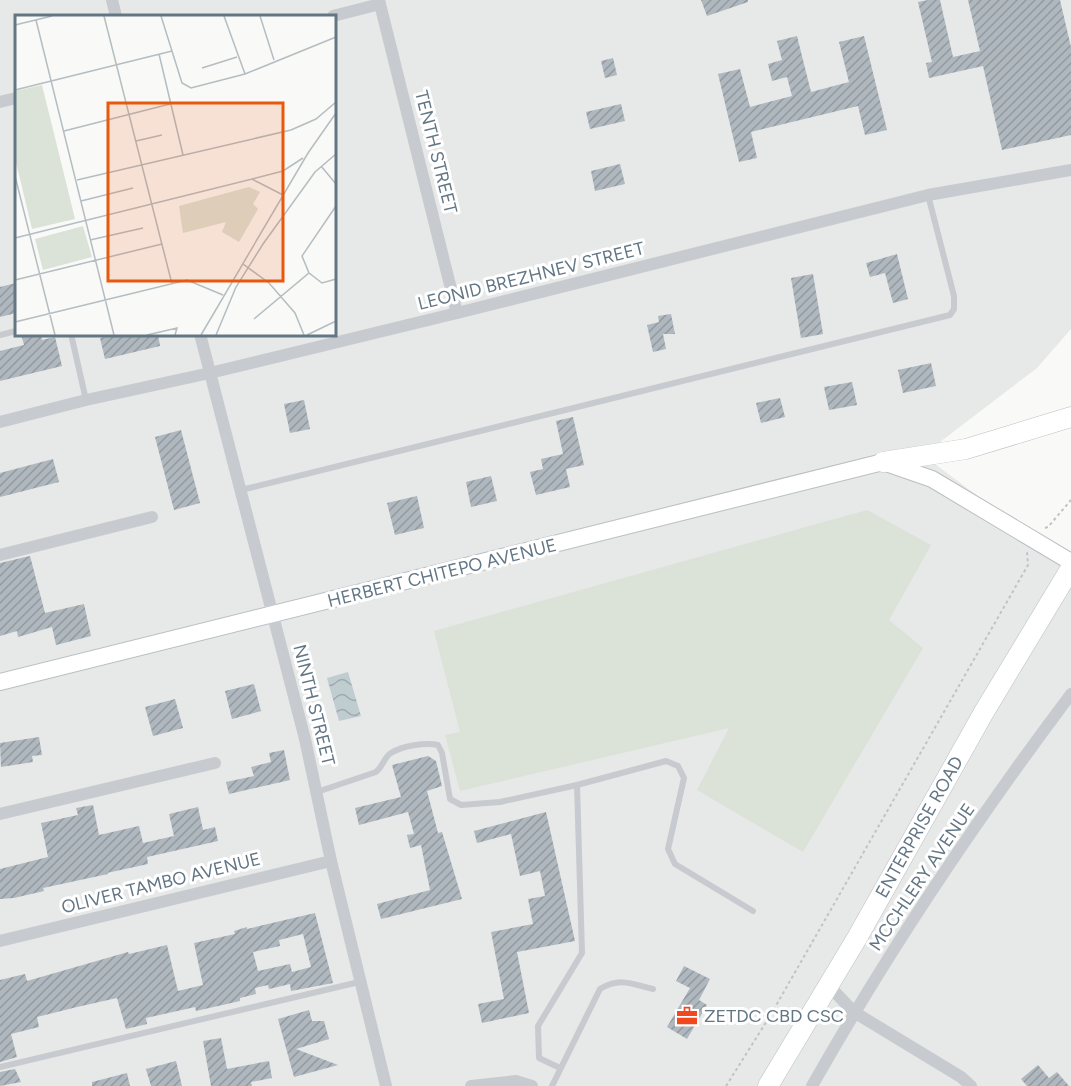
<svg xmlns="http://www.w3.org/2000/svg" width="1071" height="1086" font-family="Figtree,sans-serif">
	<defs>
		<pattern id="water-waves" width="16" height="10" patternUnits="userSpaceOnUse" patternTransform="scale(1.5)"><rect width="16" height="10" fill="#bfccd0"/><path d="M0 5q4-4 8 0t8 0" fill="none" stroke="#9faaae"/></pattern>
		<pattern id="building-hatch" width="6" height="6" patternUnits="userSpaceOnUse" patternTransform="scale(1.5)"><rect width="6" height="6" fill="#afb8be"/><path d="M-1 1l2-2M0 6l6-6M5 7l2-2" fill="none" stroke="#929aa0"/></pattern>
	</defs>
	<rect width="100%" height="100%" fill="#f9f9f7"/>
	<!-- built -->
	<path fill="#e7e8e8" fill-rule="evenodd" d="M0,0H1071V329L1037,368L923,455L1071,566V1086H0ZM16,16H334V334H16Z"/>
	<!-- pitch -->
	<polygon fill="#dbe2d7" points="867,510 931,545 889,620 923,648 803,852 697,790 729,728 460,791 445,735 460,732 434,631"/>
	<!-- water -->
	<polygon fill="url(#water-waves)" points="348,672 361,716 339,721 327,678"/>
	<!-- building -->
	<g fill="url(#building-hatch)" fill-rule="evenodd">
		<polygon points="701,0 748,0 748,2 707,16"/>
		<polygon points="928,0 940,0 953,57 980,51 968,0 1060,0 1071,47 1071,135 1002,150 983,66 929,78 926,63 932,62 918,2"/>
		<polygon points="797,36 811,92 849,82 839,42 864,36 887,130 865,135 858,106 751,132 757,158 739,162 718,74 740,69 750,107 792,96 787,77 772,81 768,64 782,60 777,41"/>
		<polygon points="613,58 617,75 605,78 601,61"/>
		<polygon points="621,104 625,121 590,129 586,112"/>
		<polygon points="620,164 625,184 595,191 591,171"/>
		<polygon points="897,254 908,299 893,303 885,273 870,277 866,263"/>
		<polygon points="813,274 823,334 801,338 791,278"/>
		<polygon points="16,283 16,313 0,317 0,287"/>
		<polygon points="671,314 675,334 663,334 666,349 653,352 647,325 659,322 658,316"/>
		<polygon points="21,334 41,334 42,340 55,337 62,366 0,381 0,351 24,345"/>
		<polygon points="116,334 158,334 160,346 105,359 100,338"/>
		<polygon points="931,363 936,386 903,393 898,370"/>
		<polygon points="852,382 857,405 829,410 824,387"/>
		<polygon points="780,398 785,417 761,423 756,403"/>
		<polygon points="304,400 310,429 290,433 284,404"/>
		<polygon points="573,417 584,465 566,469 570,487 536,495 530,472 543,469 541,459 563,454 556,421"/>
		<polygon points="181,430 200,503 174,510 155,437"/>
		<polygon points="53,459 59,482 0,497 0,473"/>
		<polygon points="491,476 497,501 471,507 466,482"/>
		<polygon points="417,496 424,528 395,535 387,503"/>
		<polygon points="30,556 45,613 84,604 91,636 56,645 52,627 18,637 17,631 0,636 0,563"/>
		<polygon points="254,684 261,711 232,719 225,691"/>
		<polygon points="175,699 183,728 153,736 145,707"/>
		<polygon points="39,737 42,755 32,756 33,762 1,767 0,743"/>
		<polygon points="284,750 290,780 229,794 226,782 254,776 251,767 271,762 269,753"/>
		<polygon points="428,756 436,761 442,786 427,791 438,833 442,832 462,899 381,919 377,904 430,890 421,845 410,848 407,835 414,834 408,812 359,825 355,808 401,797 392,765"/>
		<polygon points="93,805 99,835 139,826 143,843 174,836 169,814 198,807 203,830 215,827 218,841 147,857 148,864 107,873 108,874 43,888 44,891 14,898 0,899 0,869 48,857 41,823 78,815 76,808"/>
		<polygon points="546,812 575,941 517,952 529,1013 482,1023 478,1004 504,999 491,932 533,924 528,899 545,896 540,871 520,876 511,834 477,843 474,831"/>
		<path d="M315,913L333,983L291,991L290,984L269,989L268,985L255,988L256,994L240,998V1001L196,1011L195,1007L146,1018L147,1024L126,1029L117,998L77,1007L37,1017L39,1027L11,1034L17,1057L0,1062V980L25,974L27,981L128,952L129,954L167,945L178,991L203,985L194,943L235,934L234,931L247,927V929ZM303,934L311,967L292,972L290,964L258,971L253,952L280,946L279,940Z"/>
		<polygon points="684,966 710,979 699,1000 707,1005 687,1039 667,1027 690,988 676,981"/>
		<polygon points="309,1010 312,1021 324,1021 329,1039 296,1049 338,1065 294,1077 278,1019"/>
		<polygon points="221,1038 227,1069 269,1061 272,1078 251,1082 252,1086 211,1086 203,1041"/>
		<polygon points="176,1061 182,1086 151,1086 146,1069"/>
		<polygon points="1038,1065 1049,1078 1057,1072 1069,1086 1027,1086 1021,1079"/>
		<polygon points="15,1069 21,1082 0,1086 0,1072"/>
		<polygon points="127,1073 130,1086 92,1086 92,1082"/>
	</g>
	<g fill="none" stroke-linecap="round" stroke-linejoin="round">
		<defs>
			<polyline id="secondary" points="0,682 883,462 932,479 1071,562"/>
			<g id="trunk">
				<polyline points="883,462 966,449 1071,417"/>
				<path id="s1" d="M768,1086L857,938L984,712L1071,568"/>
			</g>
		</defs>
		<!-- secondary casing -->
		<use href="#secondary" stroke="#b9bfc3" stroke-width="18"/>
		<!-- trunk casing -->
		<use href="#trunk" stroke="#bbbfc2" stroke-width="21"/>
		<!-- path -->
		<g stroke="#c0c3c5" stroke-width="2" stroke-dasharray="3 3" stroke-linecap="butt">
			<polyline points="1045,528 1048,527 1071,500"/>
			<polyline points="726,1086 770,1016 1028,565 1027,552"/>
		</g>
		<!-- service -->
		<g stroke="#c7cbcf" stroke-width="6">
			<polyline points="71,334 86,400"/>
			<polyline points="0,335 16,331"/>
			<polyline points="241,490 950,315 954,309 954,296 928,195"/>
			<path d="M317,792L376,772C384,765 384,757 391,753C402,746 425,742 438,745L442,753L450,799L461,805L500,802L577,785L666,761L678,766L684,778L668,849L675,864L753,911"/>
			<polyline points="0,1067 359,982"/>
			<polyline points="560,1068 539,1058 538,1026 582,953 577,785"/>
			<path d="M552,1086L600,989C620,977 632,984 653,989"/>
		</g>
		<!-- minor -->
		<g stroke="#c7cbcf" stroke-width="12">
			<polyline points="112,0 116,16"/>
			<polyline points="379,0 457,313"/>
			<polyline points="333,16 380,4"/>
			<polyline points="0,102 16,98"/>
			<polyline points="200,334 305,739 331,861 386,1086"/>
			<polyline points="0,422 86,400 210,373 457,313 928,195 1071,170"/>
			<polyline points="0,555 152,517"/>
			<polyline points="0,814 215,763"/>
			<polyline points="0,941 331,861"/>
			<polyline points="829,986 854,1012 961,1077 971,1086"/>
			<polyline points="471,1086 516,1081 532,1086"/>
			<path d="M812,1086C889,950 977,819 1071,694"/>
		</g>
		<!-- secondary -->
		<use href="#secondary" stroke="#fff" stroke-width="16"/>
		<!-- trunk -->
		<use href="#trunk" stroke="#fff" stroke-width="20"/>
	</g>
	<!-- icons -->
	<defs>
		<symbol id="office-bare" viewBox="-9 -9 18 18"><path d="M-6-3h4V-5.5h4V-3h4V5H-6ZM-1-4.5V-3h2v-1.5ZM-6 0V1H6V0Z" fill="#f1481f" stroke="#fff" stroke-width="2.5" paint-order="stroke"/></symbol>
	</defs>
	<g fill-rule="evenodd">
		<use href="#office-bare" x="672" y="1001" width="30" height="30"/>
	</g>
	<g text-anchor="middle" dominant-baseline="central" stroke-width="6" stroke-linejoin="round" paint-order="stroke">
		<!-- street labels -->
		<g font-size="18" fill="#627684" stroke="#fff">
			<text transform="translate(436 152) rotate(76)">TENTH STREET</text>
			<text transform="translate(531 276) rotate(-14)">LEONID BREZHNEV STREET</text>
			<text transform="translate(442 573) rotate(-14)">HERBERT CHITEPO AVENUE</text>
			<text transform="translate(314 705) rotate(76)">NINTH STREET</text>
			<text stroke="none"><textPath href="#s1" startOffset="300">ENTERPRISE ROAD</textPath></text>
			<text transform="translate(922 877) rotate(-56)">MCCHLERY AVENUE</text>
			<text transform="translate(161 883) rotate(-14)">OLIVER TAMBO AVENUE</text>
		</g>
		<!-- poi labels -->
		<g font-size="18" fill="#627684" stroke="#fff" text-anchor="start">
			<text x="704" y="1016">ZETDC CBD CSC</text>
		</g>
	</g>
	<!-- overview -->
	<g transform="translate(15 15)">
		<rect width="321" height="321" fill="#f9f9f7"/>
		<path d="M27,70L60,204L17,214L0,143V76ZM68,211L77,242L28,255L20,224Z" fill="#dbe2d7"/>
		<path d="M234,172L245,177L238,189L243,194L224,227L207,217L211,207L168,218L164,191Z" fill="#dbe2d7"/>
		<path fill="none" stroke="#b4bdc2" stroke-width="1.5" d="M89,1L157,269M146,1L167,68L176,73L230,59L321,22M209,1L230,59M245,1L259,45M21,5L99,320M0,10L37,1M144,39L168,140M187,53L222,42M0,75L157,36M49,116L155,89M121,126L147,120M306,151L321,169M0,161L40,320M237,164L268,156L288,143M62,165L276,115L301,104L321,87M66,186L118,173M0,223L237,164L268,180M75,225L128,213M228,249L254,268L280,298L289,320M294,258L287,241L321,191M0,265L147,229M239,304L294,258L307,268L321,264M0,307L172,265L208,280M132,320L162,313L160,320M186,320L293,138L321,98M201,320L221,272L248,229L300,157L321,139M292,320L321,306"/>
		<path fill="#e8590c" fill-opacity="0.15" stroke="#e8590c" stroke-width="3" d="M93,88H268V266H93Z"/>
		<rect width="321" height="321" fill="none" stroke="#627684" stroke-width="3"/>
	</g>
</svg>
